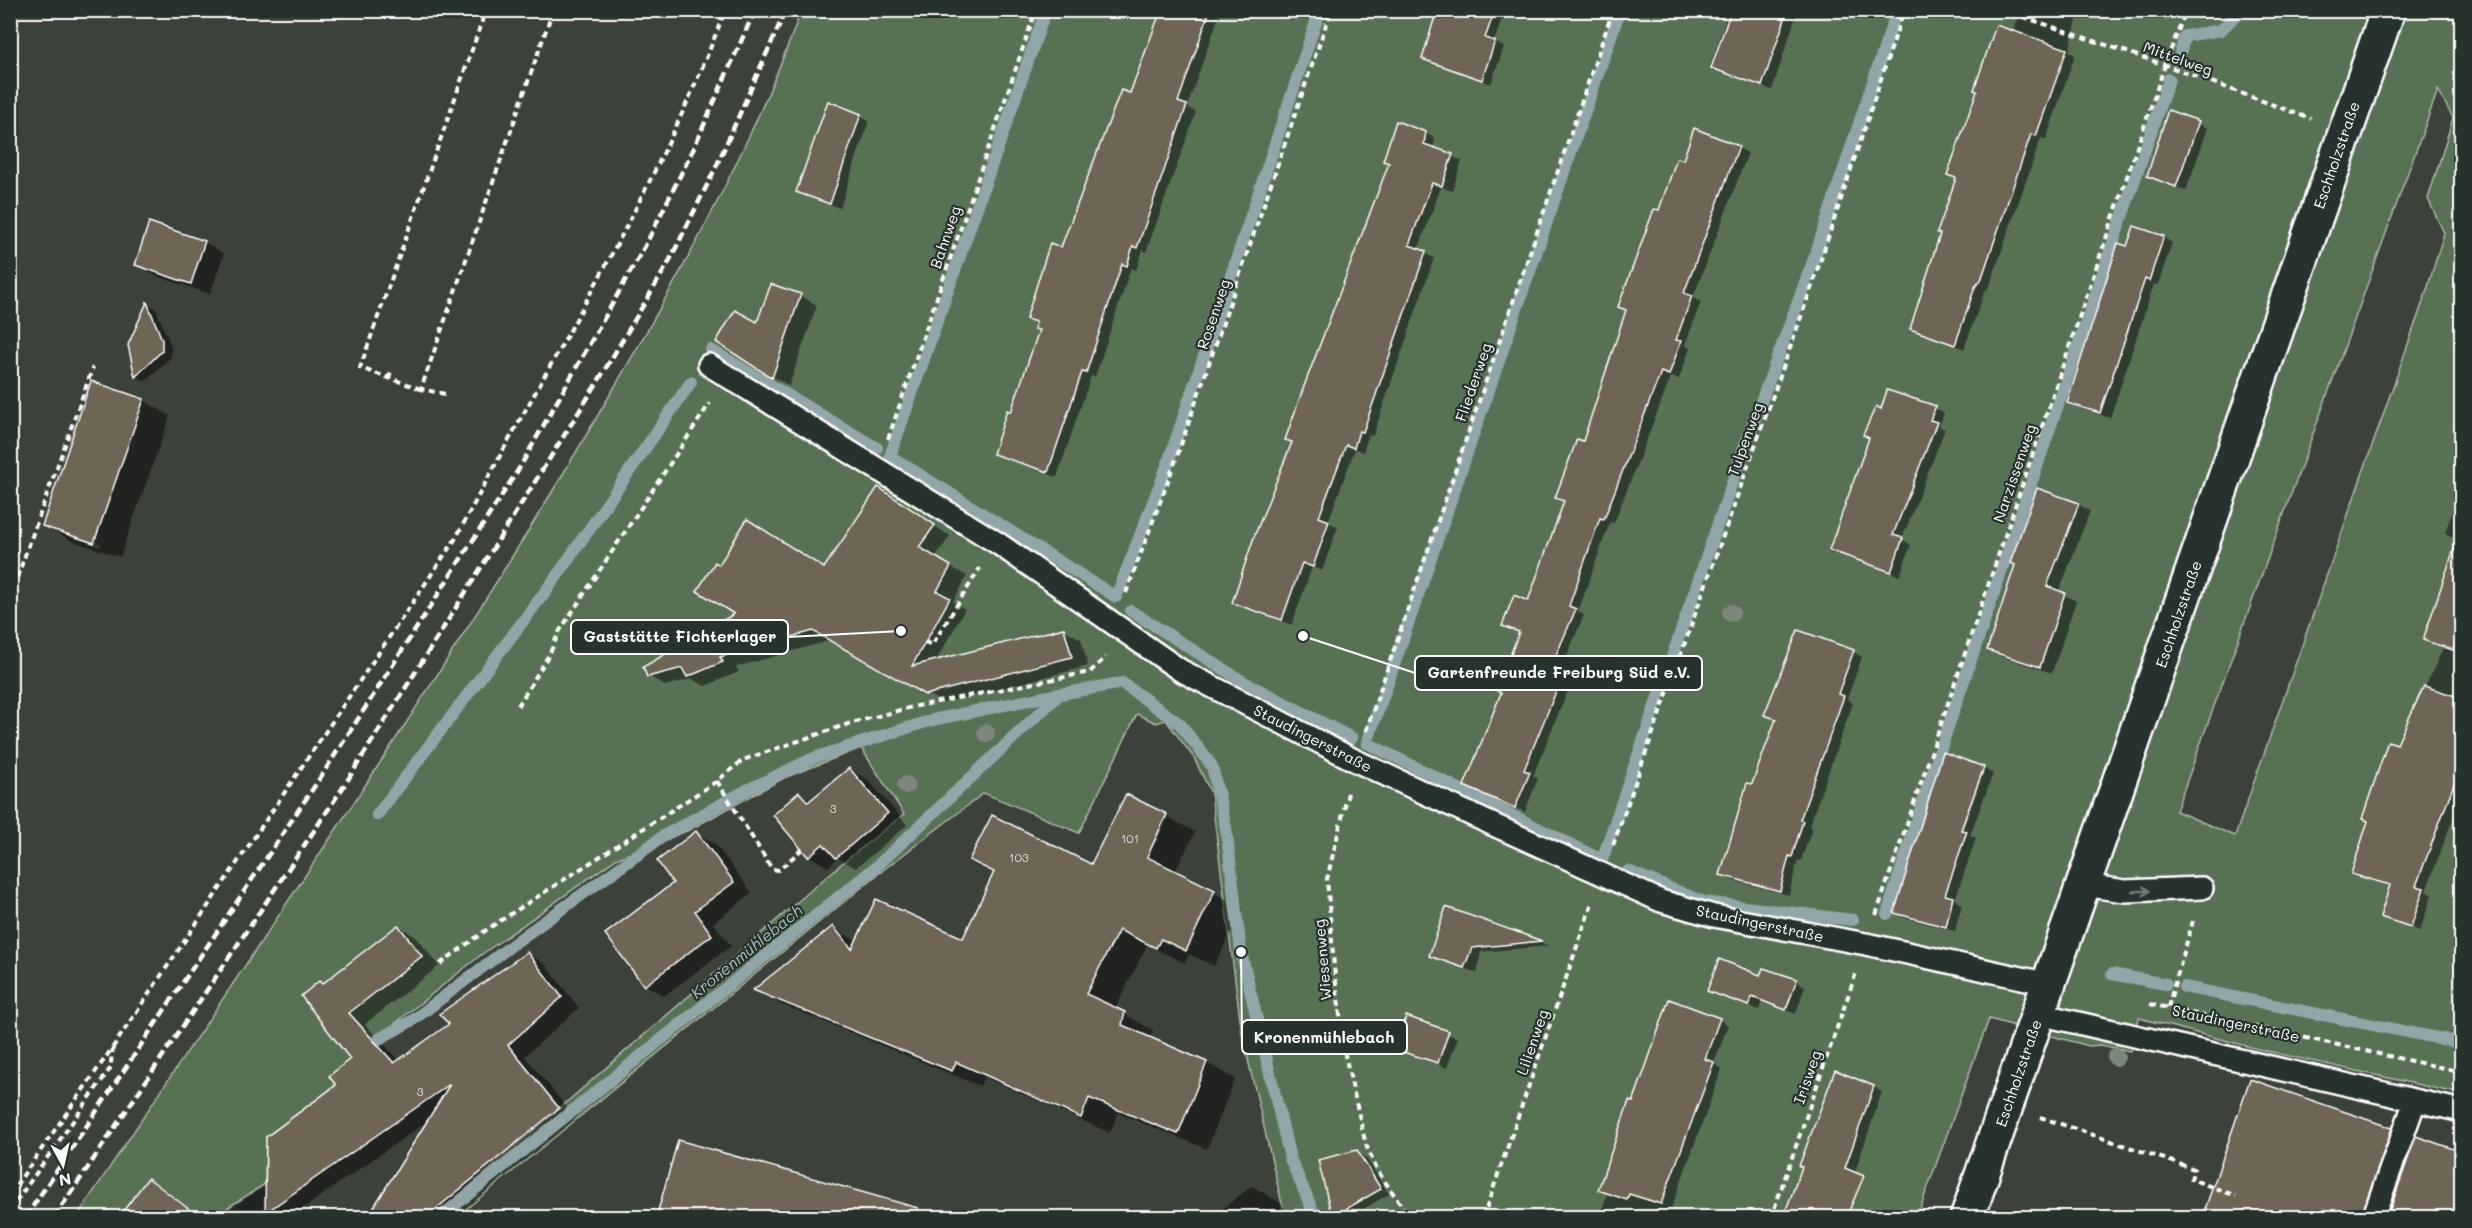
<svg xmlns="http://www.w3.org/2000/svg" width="2472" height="1228" font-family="Mali,sans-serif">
	<rect width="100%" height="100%" fill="#3c423a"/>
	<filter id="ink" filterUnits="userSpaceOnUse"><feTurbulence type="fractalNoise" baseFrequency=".0167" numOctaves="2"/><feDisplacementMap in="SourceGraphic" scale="12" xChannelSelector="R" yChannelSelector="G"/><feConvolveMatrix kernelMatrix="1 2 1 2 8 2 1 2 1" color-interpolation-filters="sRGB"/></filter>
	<g filter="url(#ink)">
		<!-- green -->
		<path fill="#597155" stroke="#acb8aa" stroke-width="1.5" fill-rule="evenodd" d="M2260,10L2461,11V1094L2258,1049L2139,1018L2130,1051L2100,1045L2089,1046L1989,1019L1917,1217H1289L1283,1208L1242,1034L1211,793L1194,758L1166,720L1156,723L1137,714L1079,833L984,793L882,871L456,1217H434L840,865L904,814L861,748L784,778L689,830L616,859L481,955L329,1076L336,1085L266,1137L265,1184L213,1217L76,1218C242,968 414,721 569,464C656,318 743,171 801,11ZM2438,90L2453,118L2428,199L2444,233L2426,293L2235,836L2176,811Z"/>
		<!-- shadow -->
		<g fill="#0007" fill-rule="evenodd">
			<polygon points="1149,10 1221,10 1187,107 1196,112 1146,252 1143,250 1136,270 1131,268 1095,377 1091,376 1057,477 995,454 1012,414 1040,331 1037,324 1028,318 1062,249 1131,95 1159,19 1148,13"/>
			<polygon points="1439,10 1505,10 1494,42 1504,47 1491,84 1423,58"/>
			<polygon points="1729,10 1798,10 1772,90 1710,66"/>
			<polygon points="2022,10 2080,10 2069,51 2075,55 2046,140 2041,138 1990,285 1984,293 1964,349 1912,328 1957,179 1949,174"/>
			<polygon points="2169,112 2208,128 2186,191 2149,176"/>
			<polygon points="860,116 869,121 840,208 798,192"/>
			<polygon points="1425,133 1435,138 1433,148 1462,161 1452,191 1441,187 1418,250 1434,258 1373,436 1369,435 1363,452 1355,449 1328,522 1338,527 1322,571 1312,567 1292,625 1234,603 1293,443 1287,439"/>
			<polygon points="1738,148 1748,153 1693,298 1701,302 1685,345 1690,348 1679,379 1671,377 1614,523 1610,522 1578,612 1584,615 1560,672 1573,678 1533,776 1538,778 1525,812 1476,790 1520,633 1504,625 1529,603 1565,502 1557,497 1584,443 1627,311 1620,307 1660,212 1684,162"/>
			<polygon points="150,224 205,242 224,254 210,294 156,276 137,265"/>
			<polygon points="2163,237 2172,243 2158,285 2154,284 2110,418 2079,408 2069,403 2128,248"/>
			<polygon points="800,296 817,305 789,386 718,342 758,324"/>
			<polygon points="148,304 156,309 171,346 171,357 145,382 137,376 131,340"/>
			<path d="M143,400L170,416L120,557L70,540L43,525ZM70,533L101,544V547L70,536Z"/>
			<polygon points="1935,408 1944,413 1939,426 1945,429 1902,539 1911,545 1900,576 1830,550 1882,411"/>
			<path d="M879,489L950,536L935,558L967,576L953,602L965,609L936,661L1064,630L1081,639L1088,666L943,703L832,640L736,667L739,672L705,686L692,679L665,686L649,676L737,614L720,567L825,570ZM689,664V667L668,673L673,669Z"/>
			<polygon points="2455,503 2462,506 2462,794 2426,891 2432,895 2420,931 2381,916 2391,887 2357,874 2369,822 2398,746 2443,648 2425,639 2458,540 2445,533"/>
			<polygon points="2078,504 2090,511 2059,592 2076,601 2052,673 2000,656 1989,649"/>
			<polygon points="1853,652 1862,657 1847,699 1853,703 1809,826 1812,828 1801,861 1798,860 1789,895 1731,880 1722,874 1777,720 1766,714"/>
			<polygon points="849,769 868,780 907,825 856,868 838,858 828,867 809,856 800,794 812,801"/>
			<polygon points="1985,769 1993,774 1970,835 1976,838 1955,900 1962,904 1955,931 1905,918 1896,912 1957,836 1960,837"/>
			<polygon points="1168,817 1195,832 1175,872 1243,908 1214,966 1189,954 1185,963 1147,945 1115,1009 1153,1030 1150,1039 1207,1063 1235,1079 1207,1149 1118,1113 1110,1133 984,1077 980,1086 783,1005 756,989 834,928 857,941 963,940 996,873 971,859 1092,866 1145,864"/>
			<polygon points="696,833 715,844 752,893 713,923 731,946 664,996 645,985 675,883"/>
			<polygon points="1447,909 1541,942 1548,946 1481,952 1477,973 1440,960 1431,955"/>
			<polygon points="399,926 416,937 439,966 365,1024 400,1061 451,1025 527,953 545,964 579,1008 525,1056 576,1119 454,1218 368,1218 429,1120 298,1212 303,1218 215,1218 267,1185 339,1086 352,1060 324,985"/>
			<polygon points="1760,977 1796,981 1805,986 1796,1014 1762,1001 1759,1010 1709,991"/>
			<polygon points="1407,1018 1458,1038 1447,1068 1399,1049"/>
			<polygon points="1719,1019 1728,1025 1714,1064 1722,1069 1671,1209 1668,1208 1665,1218 1600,1218 1607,1194 1599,1189 1634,1104"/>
			<polygon points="2251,1081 2391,1130 2415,1143 2462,1218 2202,1218"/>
			<polygon points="1873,1087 1882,1092 1852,1181 1804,1167"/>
			<polygon points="679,1142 941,1218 658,1218"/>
			<polygon points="1357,1152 1366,1158 1389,1194 1348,1218 1337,1218 1333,1216"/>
			<polygon points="148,1180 166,1190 203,1218 133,1218"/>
			<polygon points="1252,1186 1281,1203 1291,1218 1210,1218"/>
		</g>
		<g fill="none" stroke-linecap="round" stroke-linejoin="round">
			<!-- stream -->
			<g stroke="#92a6a9" stroke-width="12">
				<polyline points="1046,10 890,456 1116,597 1166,469 1320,10"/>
				<polyline points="1620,10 1367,743 1602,860 1744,448 1816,253 1897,10"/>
				<polyline points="2179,57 2185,36 2221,30 2241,10"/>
				<polyline points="711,350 877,448"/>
				<polyline points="1131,611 1244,682 1352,738"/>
				<polyline points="377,815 557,576 691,382"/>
				<polyline points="1628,871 1704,902 1853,920"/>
				<polyline points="1887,914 1927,789 2169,79"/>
				<polyline points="2112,974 2166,984"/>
				<polyline points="2184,987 2462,1043"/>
				<polyline points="379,1039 413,1020 520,939 665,835 747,790 814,758 932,720 1059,694"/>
				<polyline points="439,1218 876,867 1060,694 1122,683 1180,724 1212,766 1226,828 1241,952 1290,1158 1316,1218"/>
			</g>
		</g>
		<!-- building -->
		<g fill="#6e6557" stroke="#fff" stroke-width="1.5">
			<polygon points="1161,10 1210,10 1178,102 1187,105 1137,248 1133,246 1127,266 1122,264 1086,373 1082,372 1048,472 993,454 1007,410 1011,412 1039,330 1034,329 1036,322 1026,319 1050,243 1061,247 1121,90 1130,93"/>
			<polygon points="1437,10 1495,10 1485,38 1495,41 1482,80 1422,59"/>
			<polygon points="1731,10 1788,10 1762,86 1711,68"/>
			<polygon points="1996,25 2067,49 2036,136 2031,134 1981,280 1975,287 1955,345 1910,329 1940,234 1937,233 1956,178 1947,175 1977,91 1974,90"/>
			<polygon points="828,101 861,114 830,204 796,192"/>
			<polygon points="2168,110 2199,121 2176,187 2147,176"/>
			<polygon points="1396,121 1426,132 1424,144 1453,154 1442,186 1432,183 1409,245 1426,251 1363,432 1359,431 1354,448 1346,445 1319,517 1329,521 1313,567 1302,563 1282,620 1232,603 1254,537 1292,442 1285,440 1303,389 1389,163 1383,161"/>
			<polygon points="1694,128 1739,146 1684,293 1692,296 1676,340 1681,341 1669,375 1661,372 1604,519 1600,518 1569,606 1576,609 1551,667 1564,672 1524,770 1530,772 1515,808 1464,786 1501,693 1497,691 1519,632 1502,626 1514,595 1528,601 1564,501 1555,498 1577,439 1583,441 1626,310 1618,307 1654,209 1659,210 1677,158 1683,160"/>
			<polygon points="149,222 205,241 191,284 135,265"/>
			<polygon points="2134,226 2164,236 2149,281 2145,279 2100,413 2067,403 2118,243 2127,246"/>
			<polygon points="771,284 801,294 772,378 716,342 735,310 757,322"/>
			<polygon points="147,302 162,340 162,351 135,377 128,345"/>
			<polygon points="91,381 144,399 94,543 42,526"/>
			<polygon points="1887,390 1936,406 1930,420 1937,422 1893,535 1903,538 1891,572 1829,550 1869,438 1863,435 1876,406 1881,409"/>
			<polygon points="878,487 935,525 919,547 951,566 937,591 950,598 912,666 1064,628 1072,657 925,695 813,631 720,657 723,662 687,677 682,668 647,677 643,667 734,614 697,591 715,562 719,565 747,519 824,568"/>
			<polygon points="2037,488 2079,503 2047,586 2065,593 2040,667 1987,650 2015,565 2010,563"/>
			<polygon points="2456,543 2462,544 2462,626 2453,650 2423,640"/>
			<polygon points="1798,630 1854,650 1838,694 1844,696 1800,820 1803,821 1792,857 1789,856 1780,891 1720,875 1747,783 1752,784 1776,719 1764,715"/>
			<polygon points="2424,686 2462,698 2462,784 2455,781 2416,886 2424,888 2411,927 2380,917 2390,885 2351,874 2368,821 2362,819 2388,741 2397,744"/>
			<polygon points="1943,752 1984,767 1961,830 1967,831 1945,895 1953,897 1946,927 1894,913"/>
			<polygon points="849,768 888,813 836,858 823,844 808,857 773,815 799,792 808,802"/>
			<polygon points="1126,794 1167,814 1147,857 1215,890 1186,951 1161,939 1156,948 1119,930 1086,994 1125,1012 1122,1025 1207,1062 1178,1134 1089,1098 1081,1118 956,1062 952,1071 753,990 833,926 852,949 876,899 963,938 994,872 969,860 992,815 1091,864"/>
			<polygon points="696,831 734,882 695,911 712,935 644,986 605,934 673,883 657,861"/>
			<polygon points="1446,907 1542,941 1472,948 1464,968 1429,956"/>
			<polygon points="398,925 422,956 349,1013 394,1063 449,1024 439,1014 527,952 562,997 508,1045 559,1108 425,1218 367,1218 450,1084 265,1213 266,1137 336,1085 329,1076 350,1059 301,996 319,981 322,984"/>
			<polygon points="1719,959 1760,975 1763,968 1797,979 1786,1010 1752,997 1749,1006 1707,991"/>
			<polygon points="1669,999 1720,1018 1705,1059 1714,1062 1661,1204 1629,1194 1627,1200 1598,1190 1629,1101 1633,1102 1645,1069"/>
			<polygon points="1406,1016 1449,1031 1438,1063 1397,1050"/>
			<polygon points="1835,1070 1874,1086 1845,1168 1864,1176 1846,1218 1783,1218 1802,1167 1799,1166"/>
			<polygon points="2250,1079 2392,1128 2361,1218 2202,1218"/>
			<polygon points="2416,1136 2462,1152 2462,1218 2387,1218"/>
			<polygon points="678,1140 918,1208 916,1218 656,1218"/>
			<polygon points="1357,1150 1381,1189 1332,1217 1318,1160"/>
			<polygon points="148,1178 201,1218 118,1218"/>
		</g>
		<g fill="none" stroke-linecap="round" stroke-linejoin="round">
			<defs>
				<g id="service">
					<polyline points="709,365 999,544 1180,670 1356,761 1485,821 1661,901 1714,916 1866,944 2049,984"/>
					<polyline points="2083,885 2125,891 2202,888"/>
					<polyline points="2039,1014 2462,1111"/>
					<polyline points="2373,1218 2415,1101"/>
				</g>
				<polyline id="secondary" points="1967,1218 2388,10"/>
			</defs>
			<!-- service casing -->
			<use href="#service" stroke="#fff" stroke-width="26"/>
			<!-- secondary casing -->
			<use href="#secondary" stroke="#fff" stroke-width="38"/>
			<!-- path -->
			<g stroke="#fff" stroke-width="4" stroke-dasharray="6 4.5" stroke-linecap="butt">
				<polyline points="2003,10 2165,65 2311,119"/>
				<polyline points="388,378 393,369"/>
				<polyline points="421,389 360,368 486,10"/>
				<polyline points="445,394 421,389 553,10"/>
				<polyline points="888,439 1036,10"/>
				<polyline points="1126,593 1175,462 1331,10"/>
				<polyline points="10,597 93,367"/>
				<polyline points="925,642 932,645 980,568"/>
				<polyline points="518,706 550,653 559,632 710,403"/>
				<polyline points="1366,731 1613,10"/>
				<polyline points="717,781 772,869 779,870 802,849"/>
				<polyline points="1348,793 1327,879 1334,967 1345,1055 1366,1145 1377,1170 1410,1218"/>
				<polyline points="1613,845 1812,286 1904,10"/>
				<polyline points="1876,915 2165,65 2186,10"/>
				<polyline points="440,964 489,928 717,781 743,760 848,724 912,707 1090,672 1106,657"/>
				<polyline points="2150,1004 2462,1072"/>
				<polyline points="2168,1007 2193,921"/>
				<polyline points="2040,1117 2194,1169 2191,1179 2236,1196"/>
				<path d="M10,1194L113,1047L456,538C547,363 656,196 725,10"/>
				<polyline points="10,1210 110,1069 113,1048"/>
				<polyline points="1483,1218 1592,903"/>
				<polyline points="1771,1218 1856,973"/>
			</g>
			<!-- service -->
			<use href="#service" stroke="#26332d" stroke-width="21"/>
			<!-- secondary -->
			<use href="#secondary" stroke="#26332d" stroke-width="33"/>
			<!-- rail -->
			<g stroke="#fff" stroke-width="4.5" stroke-dasharray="9 4.5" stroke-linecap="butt">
				<polyline points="25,1218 322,775 520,467 645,246 691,154 755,10"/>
				<polyline points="54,1218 342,789 597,383 669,262 716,167 786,10"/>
			</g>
		</g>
		<!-- trees -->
		<g fill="#7e877c">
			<circle cx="1731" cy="613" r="9"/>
			<circle cx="986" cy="733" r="9"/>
			<circle cx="906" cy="785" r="9"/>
			<circle cx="2116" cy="1057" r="9"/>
		</g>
		<!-- one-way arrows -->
		<defs><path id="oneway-shaft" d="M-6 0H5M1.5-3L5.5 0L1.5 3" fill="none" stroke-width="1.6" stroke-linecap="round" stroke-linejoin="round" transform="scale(1.5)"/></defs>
		<use stroke="#727a76" href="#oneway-shaft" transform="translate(2141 891) rotate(-2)"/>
	</g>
	<g text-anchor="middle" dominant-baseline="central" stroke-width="4.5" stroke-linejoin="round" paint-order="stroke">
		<!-- number labels -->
		<g font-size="12" fill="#dbd8d5">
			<text x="833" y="808">3</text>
			<text x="1130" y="838">101</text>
			<text x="1019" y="857">103</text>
			<text x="420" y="1091">3</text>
		</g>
		<!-- street labels -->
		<g font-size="15" fill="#fff" stroke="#26332d">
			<text transform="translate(2178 58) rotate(20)">Mittelweg</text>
			<text transform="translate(2336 155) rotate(-71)">Eschholzstraße</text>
			<text transform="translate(945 237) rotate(-71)">Bahnweg</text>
			<text transform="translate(1213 314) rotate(-71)">Rosenweg</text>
			<text transform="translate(1473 382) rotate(-71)">Fliederweg</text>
			<text transform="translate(1745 439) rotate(-70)">Tulpenweg</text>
			<text transform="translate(2014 473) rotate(-71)">Narzissenweg</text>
			<text transform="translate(2178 614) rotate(-71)">Eschholzstraße</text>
			<text transform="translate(1313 738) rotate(27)">Staudingerstraße</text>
			<text transform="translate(1760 923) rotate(12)">Staudingerstraße</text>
			<text transform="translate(1322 960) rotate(-95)">Wiesenweg</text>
			<text transform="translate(2236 1023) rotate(12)">Staudingerstraße</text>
			<text transform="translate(1532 1042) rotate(-71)">Lilienweg</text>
			<text transform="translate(2018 1073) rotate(-71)">Eschholzstraße</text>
			<text transform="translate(1807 1077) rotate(-71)">Irisweg</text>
		</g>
		<!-- water labels -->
		<g font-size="16" font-style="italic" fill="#adbcbf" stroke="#26332d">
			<text transform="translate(746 951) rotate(-39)">Kronenmühlebach</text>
		</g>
	</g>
	<!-- callouts -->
	<path fill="none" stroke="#fff" stroke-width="2" d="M901 631L788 637M1303 636L1415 673M1241 952L1242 1037"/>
	<g fill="#fff" stroke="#26332d" stroke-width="2">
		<circle cx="901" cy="631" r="6"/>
		<circle cx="1303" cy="636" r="6"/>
		<circle cx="1241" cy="952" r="6"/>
	</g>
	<g fill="#26332d" stroke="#fff" stroke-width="2">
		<rect x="571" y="620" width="217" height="34" rx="6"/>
		<rect x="1415" y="656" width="287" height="34" rx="6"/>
		<rect x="1242" y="1020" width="165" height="34" rx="6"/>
	</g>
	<g font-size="16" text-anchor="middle" font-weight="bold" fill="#fff">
		<text x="680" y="642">Gaststätte Fichterlager</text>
		<text x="1559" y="678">Gartenfreunde Freiburg Süd e.V.</text>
		<text x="1324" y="1043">Kronenmühlebach</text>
	</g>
	<!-- margin -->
	<rect width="2472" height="1228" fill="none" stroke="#26332d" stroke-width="36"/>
	<rect x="18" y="18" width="2436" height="1192" fill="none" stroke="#fff" stroke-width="2" filter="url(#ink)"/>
	<!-- north arrow -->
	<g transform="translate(63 1165) rotate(172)" stroke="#26332d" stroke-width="4.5" paint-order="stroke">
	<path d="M0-4.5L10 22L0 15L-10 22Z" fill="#ffffff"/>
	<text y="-9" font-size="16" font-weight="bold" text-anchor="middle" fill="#ffffff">N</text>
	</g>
</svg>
